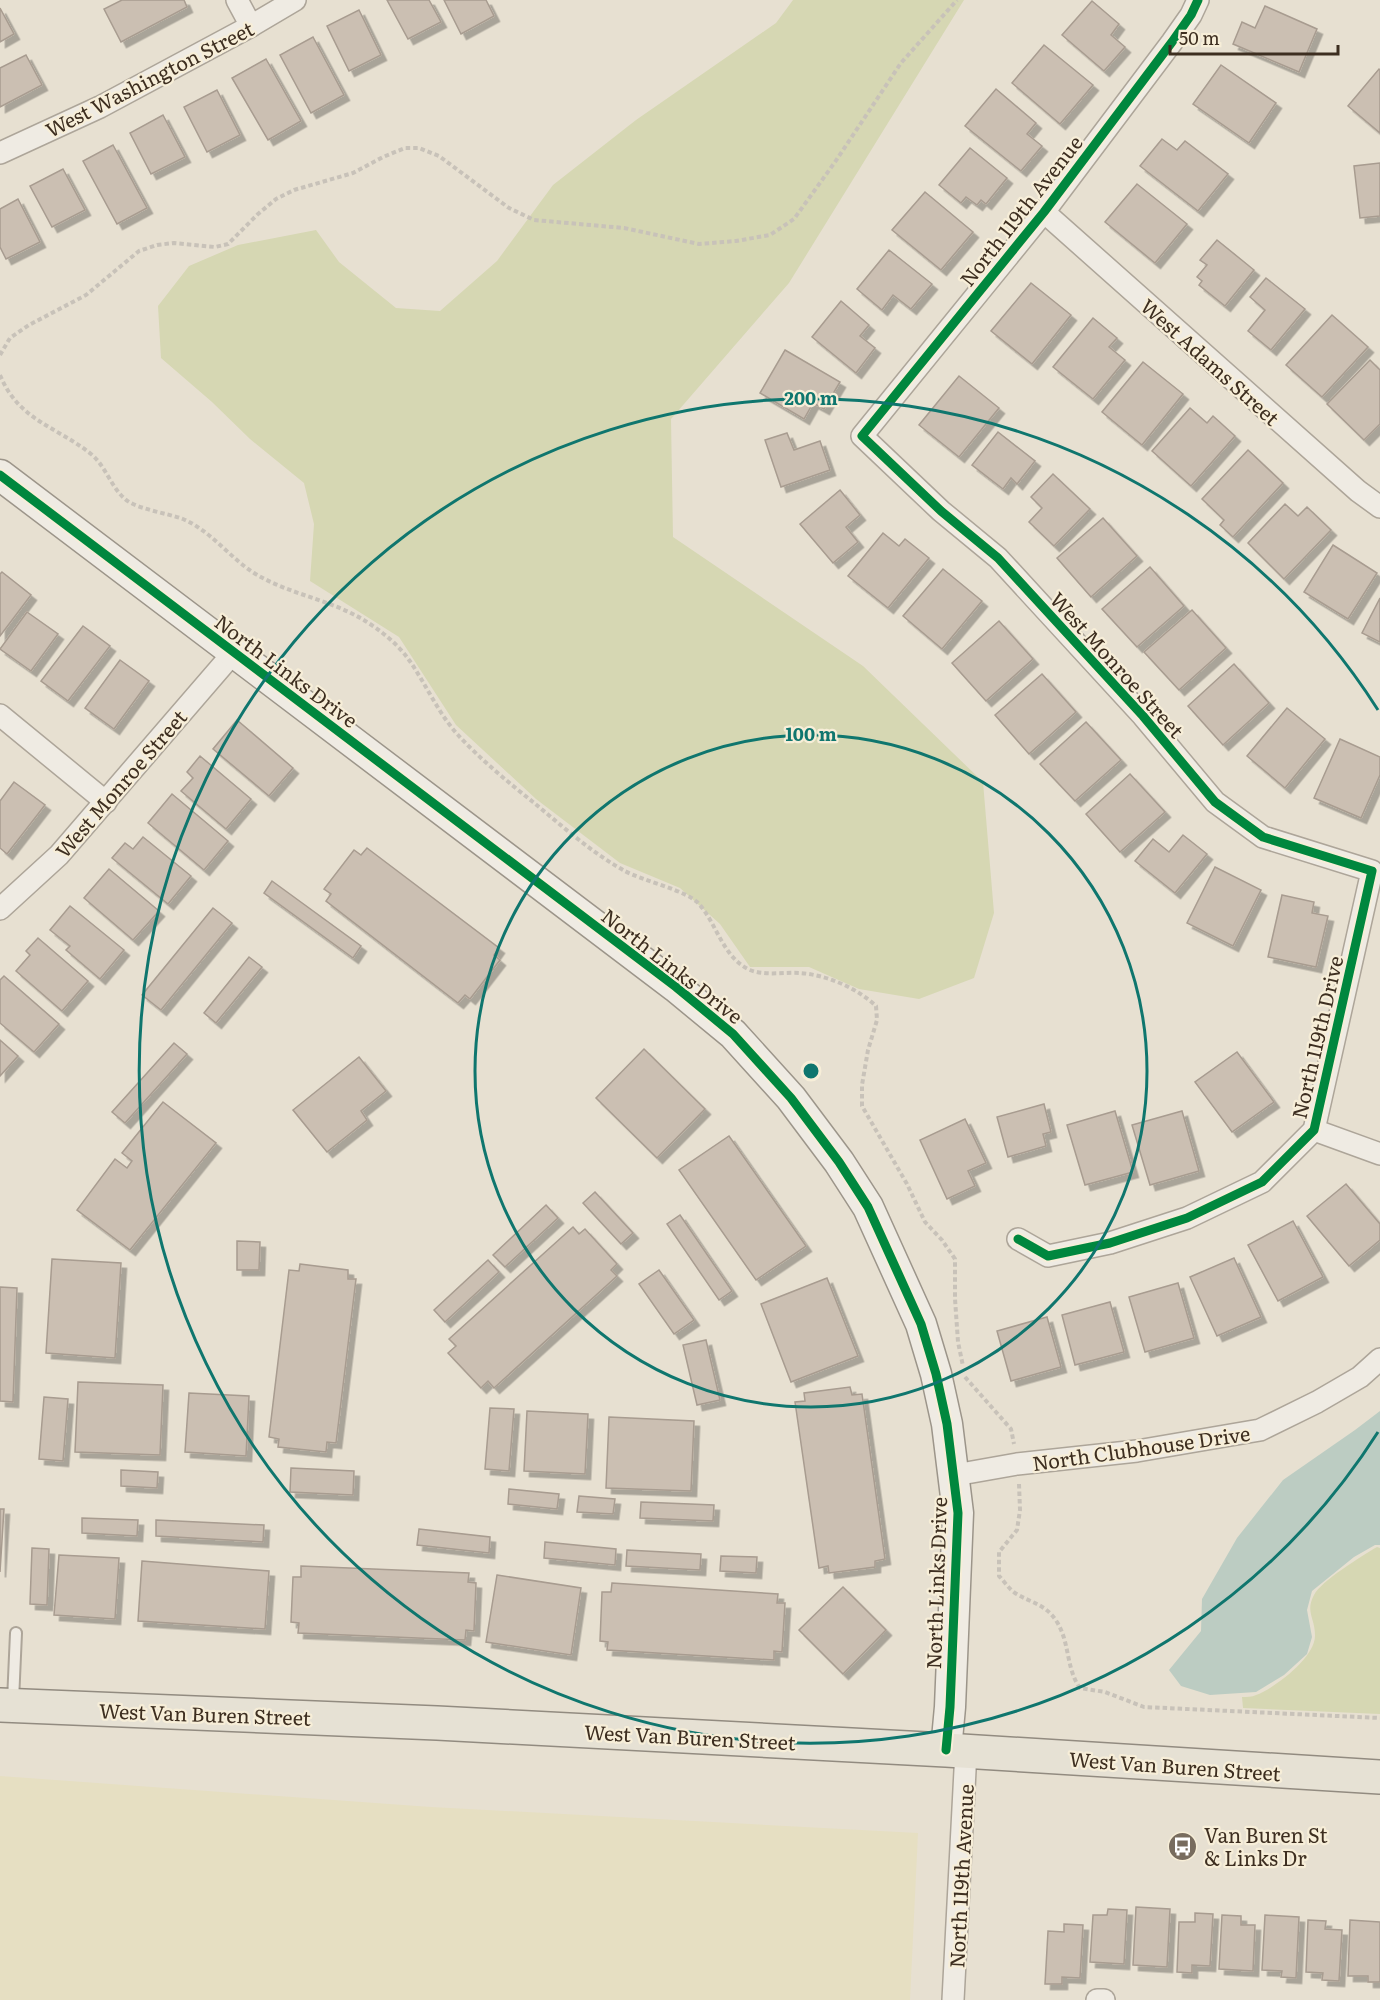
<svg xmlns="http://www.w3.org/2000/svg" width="1380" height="2000" font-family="Literata,serif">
	<defs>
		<filter id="shadow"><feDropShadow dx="5.5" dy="5.5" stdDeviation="0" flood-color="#0004"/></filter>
	</defs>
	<rect width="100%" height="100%" fill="#e7e0d1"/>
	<!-- farmland -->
	<polygon fill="#e6dfc2" points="0,1776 431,1807 918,1833 910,2000 0,2000"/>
	<!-- green -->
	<g fill="#d6d7b3">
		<polygon points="793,0 964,0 789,283 671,419 673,537 863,666 983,782 994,913 974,978 919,999 859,989 809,967 750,967 720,924 680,888 620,863 536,799 456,725 399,637 310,581 314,524 304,483 250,439 212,402 161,358 158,306 189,266 238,245 316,230 339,262 396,308 440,311 497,261 553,185 636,120 776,23"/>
		<path d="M1377,1547L1380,1548V1714L1243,1708L1242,1697C1247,1697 1252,1697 1256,1695C1275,1688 1316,1657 1315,1635C1315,1618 1305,1612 1314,1595C1321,1581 1362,1556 1377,1547Z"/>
	</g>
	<!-- water -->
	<polygon fill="#bcccc2" points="1380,1411 1380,1545 1375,1545 1354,1557 1312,1591 1307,1610 1312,1637 1307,1654 1284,1675 1256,1692 1210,1695 1181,1686 1169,1670 1201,1631 1202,1599 1237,1538 1283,1480 1355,1430"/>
	<!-- building -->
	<g fill="#cbbfb2" stroke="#a89c90" stroke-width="1.5" filter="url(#shadow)">
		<polygon points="122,0 184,0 187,7 121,42 104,9"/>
		<polygon points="387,0 429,0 441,22 408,39"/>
		<polygon points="444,0 486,0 494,16 461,34"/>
		<polygon points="1092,1 1119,24 1111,35 1125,47 1104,71 1062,35"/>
		<polygon points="1265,6 1317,29 1299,72 1233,44 1242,22 1255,28"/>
		<polygon points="0,8 14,34 0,42"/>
		<polygon points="359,10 381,55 349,71 327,26"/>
		<polygon points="313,37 344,95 311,113 280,55"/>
		<polygon points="1044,45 1093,85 1060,124 1012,83"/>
		<polygon points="26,55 42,85 0,107 0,68"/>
		<polygon points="266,59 301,121 268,140 232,78"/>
		<polygon points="1221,65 1276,103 1249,143 1193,104"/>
		<polygon points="1379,69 1380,70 1380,133 1348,106"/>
		<polygon points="996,89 1036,123 1027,134 1042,146 1021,171 965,126"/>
		<polygon points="217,90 240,135 207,152 184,107"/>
		<polygon points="163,115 185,157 151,174 130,133"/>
		<polygon points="1162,139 1177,150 1185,141 1228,174 1198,211 1140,166"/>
		<polygon points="113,145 147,208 117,224 83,161"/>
		<polygon points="970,148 1007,178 986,204 981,200 977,205 966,197 961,203 939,185"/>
		<polygon points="1380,163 1380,216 1360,218 1354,166"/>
		<polygon points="63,169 85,210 52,227 30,186"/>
		<polygon points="1137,184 1187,224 1155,263 1105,222"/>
		<polygon points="925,192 973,232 941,270 892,230"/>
		<polygon points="18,199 40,242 6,259 0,247 0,209"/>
		<polygon points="1217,240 1254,270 1225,306 1199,285 1202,281 1197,277 1207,265 1200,260"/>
		<polygon points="889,250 932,284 911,309 893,295 882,310 857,289"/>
		<polygon points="1266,278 1305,309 1271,350 1248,331 1265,310 1250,297"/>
		<polygon points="1031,283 1071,315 1032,364 991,331"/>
		<polygon points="841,301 869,325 860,336 875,348 856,373 812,337"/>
		<polygon points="1332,315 1368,347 1322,397 1286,365"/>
		<polygon points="1093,318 1117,338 1109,347 1125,360 1093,399 1053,367"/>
		<polygon points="785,350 840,382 824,409 813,403 804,419 760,393"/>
		<polygon points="1370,360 1380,370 1380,424 1364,440 1327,404"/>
		<polygon points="1143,362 1183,394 1142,445 1102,412"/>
		<polygon points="959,376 999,408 959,457 919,425"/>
		<polygon points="1190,408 1207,423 1213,416 1235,436 1191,486 1152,451"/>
		<polygon points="998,432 1035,461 1017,484 1011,478 1003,489 972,465"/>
		<polygon points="787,433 794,450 820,441 830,470 781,487 765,440"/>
		<polygon points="1248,450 1283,483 1233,537 1220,525 1224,520 1202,499"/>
		<polygon points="1053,474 1090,509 1054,546 1029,522 1042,508 1031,497"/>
		<polygon points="840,490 860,515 846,527 858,542 833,563 800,524"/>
		<polygon points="1285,504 1298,516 1307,507 1331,530 1284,579 1248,543"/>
		<polygon points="1103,518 1137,556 1091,597 1057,558"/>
		<polygon points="883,533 899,546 905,539 929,558 888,608 848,576"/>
		<polygon points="1333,545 1377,573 1348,619 1304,592"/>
		<polygon points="1150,567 1184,606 1137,647 1102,609"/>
		<polygon points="943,569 982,601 942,649 903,616"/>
		<polygon points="2,572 31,595 0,636 0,574"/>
		<polygon points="1380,598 1380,642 1362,633"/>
		<polygon points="1192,610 1226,648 1179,690 1144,652"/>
		<polygon points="27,612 58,634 31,671 0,649"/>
		<polygon points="999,621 1033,659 986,701 952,663"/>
		<polygon points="83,626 110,646 68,701 41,681"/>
		<polygon points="120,660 149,681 114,729 85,708"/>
		<polygon points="1234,664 1269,703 1223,745 1188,706"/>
		<polygon points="1042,674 1076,712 1029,754 995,715"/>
		<polygon points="1287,708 1325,739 1285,788 1247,756"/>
		<polygon points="237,720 293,768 269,796 213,749"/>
		<polygon points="1086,722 1121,760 1075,801 1040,764"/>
		<polygon points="1340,739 1380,757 1380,775 1361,818 1314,798"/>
		<polygon points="200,756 251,799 226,829 181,791 193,778 187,772"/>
		<polygon points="1130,774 1165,812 1120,852 1086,814"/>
		<polygon points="14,782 45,805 7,854 0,848 0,801"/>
		<polygon points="172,794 228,841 204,870 148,823"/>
		<polygon points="1183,835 1207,854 1175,893 1135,861 1153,839 1169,852"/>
		<polygon points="143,837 191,876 168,904 112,858 125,843 133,849"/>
		<polygon points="367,848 499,948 494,955 500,960 470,999 465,995 458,1003 326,901 331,894 324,889 354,850 361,855"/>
		<polygon points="1215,867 1261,890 1233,946 1187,923"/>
		<polygon points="109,869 159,911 133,940 84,898"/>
		<polygon points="272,881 361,946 353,958 264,893"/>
		<polygon points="1282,895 1314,902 1312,913 1328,916 1316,967 1268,957"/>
		<polygon points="70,906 124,950 100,979 66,950 70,946 50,930"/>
		<polygon points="213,908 232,923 161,1010 142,995"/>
		<polygon points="38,938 88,981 62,1011 16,971 30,955 26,951"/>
		<polygon points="249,957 262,967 216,1023 204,1013"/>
		<polygon points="4,976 59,1024 34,1052 0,1023 0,980"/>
		<polygon points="0,1040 18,1056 0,1076"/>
		<polygon points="174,1043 187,1054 125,1123 112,1112"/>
		<polygon points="644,1049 705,1109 657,1158 596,1098"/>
		<polygon points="1237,1052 1274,1102 1232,1132 1195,1082"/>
		<polygon points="359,1057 386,1091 361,1111 367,1120 327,1152 293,1110"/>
		<polygon points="163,1102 216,1143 130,1250 77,1210 115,1159 127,1168 132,1161 122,1153"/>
		<polygon points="1044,1104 1051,1132 1043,1134 1046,1146 1008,1157 997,1117"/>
		<polygon points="1115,1111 1133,1172 1085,1185 1067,1125"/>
		<polygon points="1182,1111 1199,1171 1150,1185 1132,1125"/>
		<polygon points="965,1119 986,1163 968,1171 975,1186 947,1199 920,1140"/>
		<polygon points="729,1136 806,1246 756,1280 679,1170"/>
		<polygon points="1346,1184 1380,1224 1380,1240 1349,1266 1307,1216"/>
		<polygon points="595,1192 633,1233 621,1244 583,1203"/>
		<polygon points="546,1205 558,1218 505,1267 493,1255"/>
		<polygon points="680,1215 732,1291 719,1300 667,1224"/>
		<polygon points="1293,1221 1323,1277 1278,1301 1248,1245"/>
		<polygon points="573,1227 579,1234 585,1229 617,1264 611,1270 617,1276 494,1388 488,1381 481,1388 448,1353 456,1346 449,1339"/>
		<polygon points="237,1241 260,1242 259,1270 237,1270"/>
		<polygon points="1234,1258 1261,1317 1217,1336 1190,1277"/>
		<polygon points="52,1259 121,1263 115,1358 46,1353"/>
		<polygon points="488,1260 499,1272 445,1322 434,1310"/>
		<polygon points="300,1264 348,1270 348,1279 356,1279 336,1443 327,1442 326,1452 278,1447 279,1439 269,1437 289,1270 299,1271"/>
		<polygon points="659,1270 694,1320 674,1334 639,1284"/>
		<polygon points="827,1278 858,1356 791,1382 761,1304"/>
		<polygon points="1178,1283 1194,1338 1145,1352 1129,1297"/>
		<polygon points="0,1287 17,1288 13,1402 0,1401"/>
		<polygon points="1110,1302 1124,1352 1075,1365 1062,1315"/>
		<polygon points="1047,1317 1061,1367 1011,1381 997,1331"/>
		<polygon points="706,1340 720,1400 697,1405 683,1345"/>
		<polygon points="78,1382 163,1385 160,1455 75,1452"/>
		<polygon points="850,1387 852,1395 862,1394 885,1559 875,1561 875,1567 829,1573 828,1566 819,1568 795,1402 805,1401 804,1393"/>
		<polygon points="189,1393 249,1396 246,1456 185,1452"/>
		<polygon points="44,1397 68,1399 63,1461 39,1459"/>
		<polygon points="490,1408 514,1409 509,1471 485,1469"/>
		<polygon points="527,1411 588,1414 585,1474 524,1471"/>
		<polygon points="609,1417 694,1421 691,1491 606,1488"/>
		<polygon points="291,1468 354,1471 353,1495 290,1492"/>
		<polygon points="121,1470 158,1472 157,1488 121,1486"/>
		<polygon points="509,1489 559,1494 557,1509 508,1504"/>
		<polygon points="579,1496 615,1499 613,1514 577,1512"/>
		<polygon points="641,1502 714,1505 713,1521 640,1518"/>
		<polygon points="0,1509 4,1509 0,1572"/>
		<polygon points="82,1518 138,1520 137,1536 82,1533"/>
		<polygon points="156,1520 264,1525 263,1542 156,1536"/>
		<polygon points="419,1529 490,1537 489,1553 417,1545"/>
		<polygon points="545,1542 616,1549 615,1565 544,1558"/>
		<polygon points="32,1548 49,1549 47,1605 30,1604"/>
		<polygon points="627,1550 701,1554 700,1570 626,1566"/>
		<polygon points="59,1555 119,1558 115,1619 54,1615"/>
		<polygon points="721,1556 757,1557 756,1573 720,1571"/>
		<polygon points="142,1561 269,1571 265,1629 138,1621"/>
		<polygon points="301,1566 469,1573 468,1582 476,1583 474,1631 466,1630 465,1640 298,1633 299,1623 291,1622 293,1577 301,1577"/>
		<polygon points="497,1575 581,1588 571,1655 486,1642"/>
		<polygon points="612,1583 778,1594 777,1603 785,1603 782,1652 774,1651 774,1660 607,1650 608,1642 600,1641 602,1592 611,1592"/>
		<polygon points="843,1587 886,1630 843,1674 799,1630"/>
		<polygon points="1136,1907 1170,1909 1167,1967 1133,1965"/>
		<polygon points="1108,1909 1127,1910 1124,1964 1090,1962 1093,1915 1107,1915"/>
		<polygon points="1195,1913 1213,1914 1210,1966 1192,1965 1192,1973 1177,1972 1179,1922 1195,1922"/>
		<polygon points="1222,1915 1241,1916 1241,1925 1255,1925 1253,1971 1219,1969"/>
		<polygon points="1265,1915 1299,1917 1296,1978 1281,1977 1282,1971 1262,1970"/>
		<polygon points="1308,1920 1326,1921 1325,1929 1342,1930 1339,1981 1322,1980 1323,1973 1306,1972"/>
		<polygon points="1350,1920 1380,1922 1380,1982 1368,1982 1368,1976 1348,1976"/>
		<polygon points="1064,1924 1083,1925 1080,1978 1062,1977 1062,1984 1045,1984 1048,1931 1064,1932"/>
	</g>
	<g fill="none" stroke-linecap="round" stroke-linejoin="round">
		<defs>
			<polyline id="lane" points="13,1701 16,1633"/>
			<g id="street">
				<polyline points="237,0 251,26"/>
				<polyline points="0,153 100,107 251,26 295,0"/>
				<polyline points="1044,212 1358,491 1380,507"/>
				<polyline points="0,715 106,802"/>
				<polyline points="0,909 59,855 234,652"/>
				<polyline points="1314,1130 1380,1154"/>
				<polyline points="1018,1239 1048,1256 1110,1243 1187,1218 1262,1182 1314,1130 1372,871 1263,837 1215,802 1143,716 998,558 941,511 862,436 1044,212 1172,42 1191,15 1198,0"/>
				<polyline points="955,1475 1017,1464 1137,1451 1260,1430 1317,1402 1360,1377 1380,1359"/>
				<polyline points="953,2000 966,1751"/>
				<polyline points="1097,2000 1104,2000"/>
			</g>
			<polyline id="secondary" points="0,475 676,987 733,1034 791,1098 839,1162 868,1207 921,1324 936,1374 947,1424 958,1513 950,1707 946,1750"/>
			<polyline id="primary" points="0,1705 437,1723 946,1750 1380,1777"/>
		</defs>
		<!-- lane casing -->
		<use href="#lane" stroke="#ada599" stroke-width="14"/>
		<!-- street casing -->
		<use href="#street" stroke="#ada599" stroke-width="24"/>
		<!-- secondary casing -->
		<use href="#secondary" stroke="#9c958a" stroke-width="33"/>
		<!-- primary casing -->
		<use href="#primary" stroke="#928b80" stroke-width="36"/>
		<!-- path -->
		<g stroke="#c8c2b9" stroke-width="4" stroke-dasharray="4.5 3" stroke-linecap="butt">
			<polyline points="0,355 10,338 29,325 86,295 139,251 157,245 174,243 215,247 228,244 258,214 276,199 294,190 353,173 383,157 405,148 419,148 439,156 509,208 534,220 624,228 699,244 736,241 770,235 794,219 835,162 901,63 957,0"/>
			<path d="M0,375C19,421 56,426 91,454C105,465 111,487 125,499C136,509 167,513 183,519C211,531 229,557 254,573C288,594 328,599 362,619C379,629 398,644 409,660C426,684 438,713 458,735C479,758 509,783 533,802C562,826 591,852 623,870C642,881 687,890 699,904C717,924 723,958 750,970C765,976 784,972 800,973C827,975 857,988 876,1006L877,1020L868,1050L862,1085V1106L907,1184L925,1222L942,1240L955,1259V1299L958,1342L963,1366"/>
			<polyline points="965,1377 1011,1429 1014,1444"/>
			<path d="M1019,1484L1020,1510L1017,1530L999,1552V1576C1004,1581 1009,1589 1015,1593C1031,1603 1046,1604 1057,1622C1070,1643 1066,1669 1080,1688L1105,1692L1144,1707L1380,1718"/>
		</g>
		<!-- lane -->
		<use href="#lane" stroke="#efebe3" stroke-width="10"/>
		<!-- street -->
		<use href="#street" stroke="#efebe3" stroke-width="21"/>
		<!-- secondary -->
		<use href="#secondary" stroke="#efebe3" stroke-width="30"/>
		<!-- primary -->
		<use href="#primary" stroke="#e6e1d4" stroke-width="33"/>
		<defs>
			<g id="cycleway">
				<polyline points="0,475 676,987 733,1034 791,1098 839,1162 868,1207 921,1324 936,1374 947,1424 958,1513 950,1707 946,1750"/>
				<polyline points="1018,1239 1048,1256 1110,1243 1187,1218 1262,1182 1314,1130 1372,871 1263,837 1215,802 1143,716 998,558 941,511 862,436 1044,212 1172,42 1191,15 1198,0"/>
			</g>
		</defs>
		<!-- cycleway casing -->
		<use href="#cycleway" stroke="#f7eed8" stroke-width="13"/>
		<!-- cycleway -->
		<use href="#cycleway" stroke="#00873e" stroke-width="9"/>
	</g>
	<!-- distance rings -->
	<g fill="none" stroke="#0f766e" stroke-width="3">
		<circle cx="811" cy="1071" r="336"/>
		<path d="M1378 1432A672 672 0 1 1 1378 710"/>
	</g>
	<!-- icons -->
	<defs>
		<symbol id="bus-disc" viewBox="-11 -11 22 22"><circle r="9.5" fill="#786c5e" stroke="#f7eed8"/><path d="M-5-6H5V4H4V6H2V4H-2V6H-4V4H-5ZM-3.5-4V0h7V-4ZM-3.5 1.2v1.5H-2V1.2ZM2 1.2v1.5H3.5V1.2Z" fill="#fff"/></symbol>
	</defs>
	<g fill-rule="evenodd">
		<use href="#bus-disc" x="1166" y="1830" width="33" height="33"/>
	</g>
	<g text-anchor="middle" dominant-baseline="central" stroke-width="4.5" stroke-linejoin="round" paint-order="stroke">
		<!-- street labels -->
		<g font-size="20" fill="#3d2e20" stroke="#f7eed8">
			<text transform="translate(149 78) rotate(-27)">West Washington Street</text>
			<text transform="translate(1020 210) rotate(-52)">North 119th Avenue</text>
			<text transform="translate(1211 361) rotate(42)">West Adams Street</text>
			<text transform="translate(1118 664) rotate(48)">West Monroe Street</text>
			<text transform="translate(287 670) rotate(37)">North Links Drive</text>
			<text transform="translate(120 783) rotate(-49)">West Monroe Street</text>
			<text transform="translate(673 965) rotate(38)">North Links Drive</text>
			<text transform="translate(1316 1037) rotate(-77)">North 119th Drive</text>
			<text transform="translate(1141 1447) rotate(-8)">North Clubhouse Drive</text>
			<text transform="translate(935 1583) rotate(-88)">North Links Drive</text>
			<text transform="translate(205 1713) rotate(2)">West Van Buren Street</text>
			<text transform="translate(690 1736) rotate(3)">West Van Buren Street</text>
			<text transform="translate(1175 1765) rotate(4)">West Van Buren Street</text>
			<text transform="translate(960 1876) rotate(-87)">North 119th Avenue</text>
		</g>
		<!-- poi labels -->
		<g font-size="20" fill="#3d2e20" stroke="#f7eed8" text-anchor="start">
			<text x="1204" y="1834">Van Buren St<tspan x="1204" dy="23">&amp; Links Dr</tspan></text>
		</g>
	</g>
	<circle cx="811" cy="1071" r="9" fill="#0f766e" stroke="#f7eed8" stroke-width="3"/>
	<g font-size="18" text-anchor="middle" font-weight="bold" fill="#0f766e" stroke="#f7eed8" stroke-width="4.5" stroke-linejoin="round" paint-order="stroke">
		<text x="811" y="405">200 m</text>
		<text x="811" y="741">100 m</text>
	</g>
	<!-- scale -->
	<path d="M1170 45v9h168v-9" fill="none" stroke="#3d2e20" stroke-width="3"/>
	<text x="1179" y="45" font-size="18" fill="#3d2e20" stroke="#f7eed8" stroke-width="4.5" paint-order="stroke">50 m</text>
</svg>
